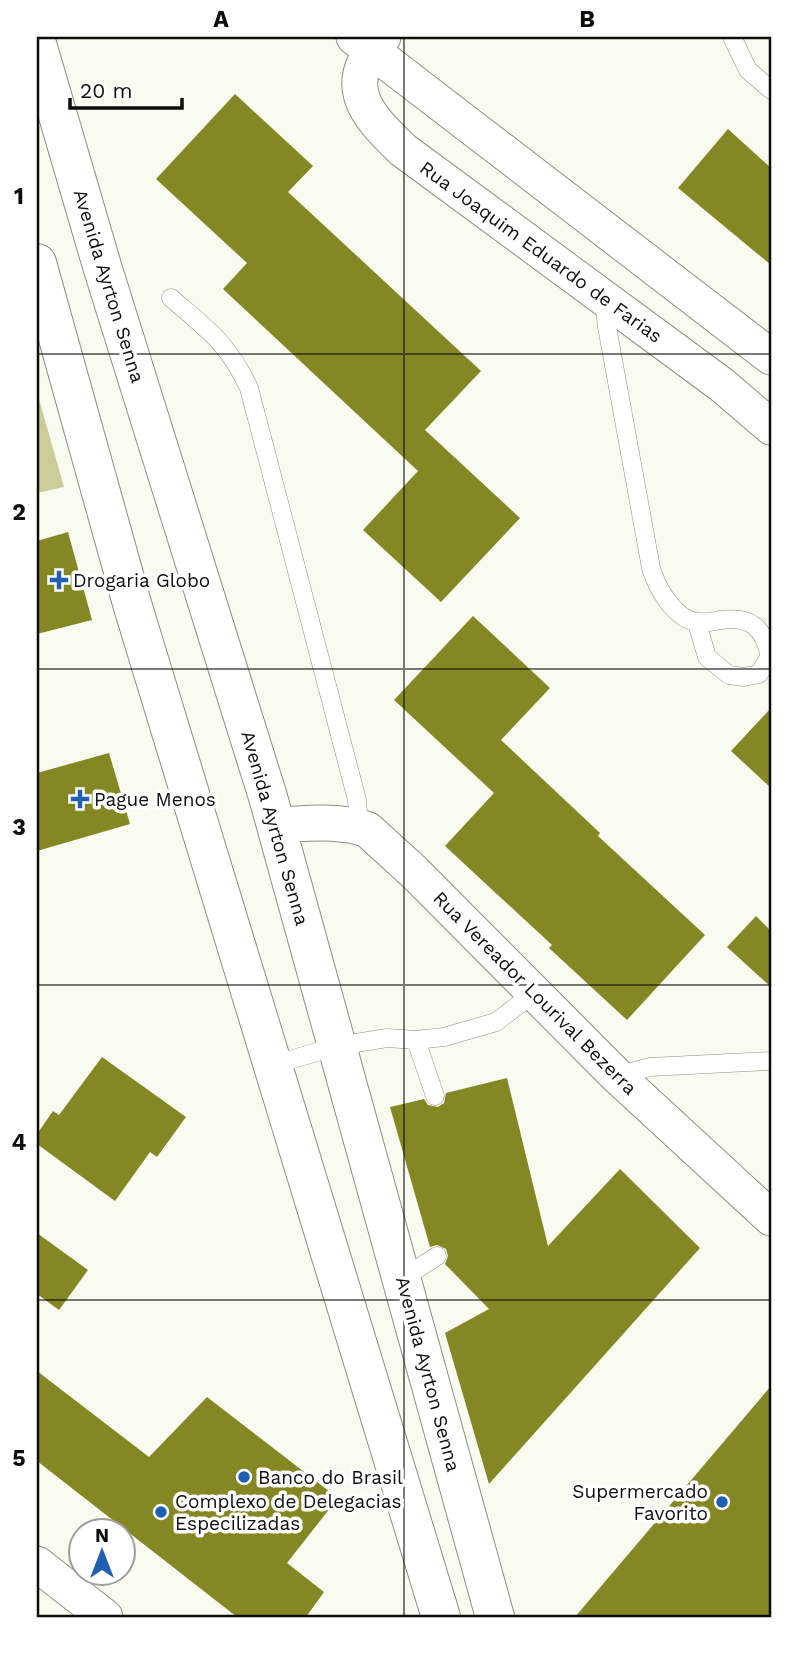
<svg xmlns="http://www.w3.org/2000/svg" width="808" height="1654" font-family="'Work Sans',sans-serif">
	<rect width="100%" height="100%" fill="#fafbf0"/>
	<!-- green -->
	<polygon fill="#cacd98" points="37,392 64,487 37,493"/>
	<!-- building -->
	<g fill="#858725">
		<polygon points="235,94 313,166 288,192 481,371 425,430 520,518 441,602 363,530 418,471 223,289 247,263 156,179"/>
		<polygon points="728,129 771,168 771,265 678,188"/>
		<polygon points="68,532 92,620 37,634 37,541"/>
		<polygon points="473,616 550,688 501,740 600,833 598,836 705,935 627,1020 549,948 552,945 445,846 494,793 394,700"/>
		<polygon points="771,708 771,788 731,751"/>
		<polygon points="109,753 130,824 37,851 37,773"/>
		<polygon points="756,916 771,931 771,987 727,947"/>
		<polygon points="102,1057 186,1117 157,1157 150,1152 115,1201 37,1144 37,1134 53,1111 59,1115"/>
		<polygon points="507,1078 548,1246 620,1169 700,1248 489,1484 445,1333 489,1309 445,1264 448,1256 446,1249 437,1245 430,1247 390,1107 424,1099 428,1105 438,1107 444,1103 446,1093"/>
		<polygon points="37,1233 88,1270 59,1310 37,1294"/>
		<polygon points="37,1371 149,1457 207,1397 338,1498 287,1563 324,1592 306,1617 237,1617 37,1461"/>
		<polygon points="771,1386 771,1617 575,1617"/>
	</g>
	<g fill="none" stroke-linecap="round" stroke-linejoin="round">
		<defs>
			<g id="lane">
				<polyline points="732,37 748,70 771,90"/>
				<path d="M171,298C208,330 228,343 249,388L357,800L359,827"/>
				<path d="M604,299L607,327L651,568C657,588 675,621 699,622C706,623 714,621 721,620C751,616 763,627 770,656L759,674L744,677L729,675L707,657L697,623"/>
				<polyline points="416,1040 435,1096"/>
				<polyline points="273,1065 337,1046 387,1038 416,1040 444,1037 496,1022 534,993"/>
				<polyline points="617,1076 650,1067 771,1061"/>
				<polyline points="402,1279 437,1256"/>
			</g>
			<g id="street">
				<polyline points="354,37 771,357"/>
				<path d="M383,37C339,84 364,113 403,150L722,385L771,427"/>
				<path d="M275,825C304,824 341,819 368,830L414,872L617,1076L771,1218"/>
				<polyline points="37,1564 105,1617"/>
			</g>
			<g id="primary">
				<polyline points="37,44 102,266 268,797 495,1617"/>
				<polyline points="37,263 133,607 441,1617"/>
			</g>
		</defs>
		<!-- lane casing -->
		<use href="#lane" stroke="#8d8e84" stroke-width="19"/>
		<!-- street casing -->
		<use href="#street" stroke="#8d8e84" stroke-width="37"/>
		<!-- primary casing -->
		<use href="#primary" stroke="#8d8e84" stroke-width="40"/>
		<!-- lane -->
		<use href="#lane" stroke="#fff" stroke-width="18"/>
		<!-- street -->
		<use href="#street" stroke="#fff" stroke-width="35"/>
		<!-- primary -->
		<use href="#primary" stroke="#fff" stroke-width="38"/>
	</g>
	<!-- grid -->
	<path fill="none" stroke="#0d0d0a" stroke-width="2" stroke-opacity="0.55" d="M404,37V1617M37,354H771M37,669H771M37,985H771M37,1300H771"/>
	<!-- markers -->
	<g fill="#2160b1" stroke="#fff" stroke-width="2.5">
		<path d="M55.5 569.5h7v7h7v7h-7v7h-7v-7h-7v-7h7z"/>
		<path d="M76.5 788.5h7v7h7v7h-7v7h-7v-7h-7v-7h7z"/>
		<circle cx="244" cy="1477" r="7"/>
		<circle cx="722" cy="1502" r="7"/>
		<circle cx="161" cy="1512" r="7"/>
	</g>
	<g text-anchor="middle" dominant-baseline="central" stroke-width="7" stroke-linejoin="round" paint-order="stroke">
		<!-- street labels -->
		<g font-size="19" fill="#0d0d0a" stroke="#fff">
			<text transform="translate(541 252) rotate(36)">Rua Joaquim Eduardo de Farias</text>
			<text transform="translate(109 286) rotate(73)">Avenida Ayrton Senna</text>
			<text transform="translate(275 828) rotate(74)">Avenida Ayrton Senna</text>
			<text transform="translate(535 993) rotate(45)">Rua Vereador Lourival Bezerra</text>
			<text transform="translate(428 1374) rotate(75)">Avenida Ayrton Senna</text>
		</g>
		<!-- poi labels -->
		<g font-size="19" fill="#0d0d0a" stroke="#fff" text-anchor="start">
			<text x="73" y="580">Drogaria Globo</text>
			<text x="94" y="799">Pague Menos</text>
			<text x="258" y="1477">Banco do Brasil</text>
			<text x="708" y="1491" text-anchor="end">Supermercado<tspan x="708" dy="22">Favorito</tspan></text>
			<text x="175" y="1501">Complexo de Delegacias<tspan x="175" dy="22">Especilizadas</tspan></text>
		</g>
	</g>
	<!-- border -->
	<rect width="808" height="1654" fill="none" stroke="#ffffff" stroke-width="77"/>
	<!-- north arrow -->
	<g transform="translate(102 1552)"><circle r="33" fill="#ffffff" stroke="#9e9e9d" stroke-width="2"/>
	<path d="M0-5L12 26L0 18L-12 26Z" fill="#2160b1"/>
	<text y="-10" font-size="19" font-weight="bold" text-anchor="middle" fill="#0d0d0a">N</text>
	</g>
	<!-- scale -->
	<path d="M70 98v10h112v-10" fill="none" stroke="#0d0d0a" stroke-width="3.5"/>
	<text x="80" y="98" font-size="21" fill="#0d0d0a" stroke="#ffffff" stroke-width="5" paint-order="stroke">20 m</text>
	<rect x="38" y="38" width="732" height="1578" fill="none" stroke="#0d0d0a" stroke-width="2.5"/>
	<g font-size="23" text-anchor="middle" font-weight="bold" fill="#0d0d0a">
		<text x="221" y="27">A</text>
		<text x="587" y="27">B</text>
		<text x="19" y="204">1</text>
		<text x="19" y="520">2</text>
		<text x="19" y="835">3</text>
		<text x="19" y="1150">4</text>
		<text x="19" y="1466">5</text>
	</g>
</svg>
